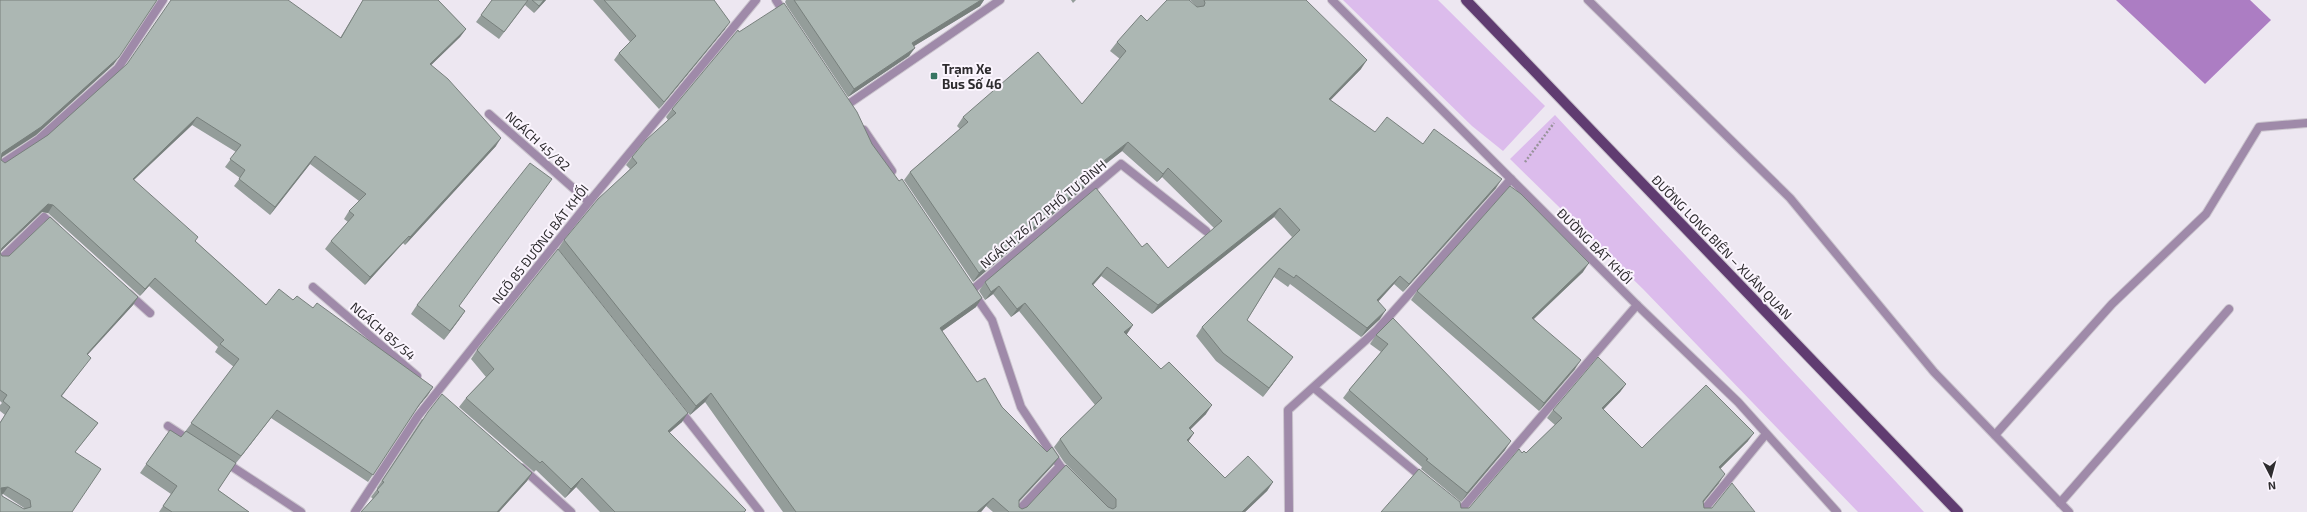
<svg xmlns="http://www.w3.org/2000/svg" width="2307" height="512" font-family="'Exo 2',sans-serif">
	<rect width="100%" height="100%" fill="#ede7f1"/>
	<!-- green -->
	<g fill="#dcbcec">
		<polygon points="1343,0 1438,0 1545,106 1503,151 1472,126"/>
		<polygon points="1555,115 1924,512 1858,512 1643,289 1510,159"/>
	</g>
	<!-- water -->
	<polygon fill="#ac7dc3" points="2116,0 2250,0 2271,20 2205,84"/>
	<g fill="none" stroke-linecap="round" stroke-linejoin="round">
		<defs>
			<g id="lane">
				<polyline points="168,426 191,441"/>
				<polyline points="1995,435 2112,304 2206,214 2259,127 2307,123"/>
				<polyline points="225,462 301,512"/>
				<polyline points="2060,503 2229,309"/>
			</g>
			<g id="street">
				<polyline points="776,0 785,14"/>
				<polyline points="1332,0 1637,305 1738,402 1837,512"/>
				<polyline points="1588,0 1790,198 1934,372 2069,512"/>
				<polyline points="847,105 1000,0"/>
				<polyline points="489,114 589,202"/>
				<polyline points="864,130 892,171"/>
				<polyline points="0,165 39,139 118,68 163,0"/>
				<polyline points="0,260 44,217 55,227"/>
				<polyline points="313,287 417,376"/>
				<polyline points="972,290 1121,164 1206,231"/>
				<polyline points="129,294 150,313"/>
				<polyline points="974,294 992,320 1021,407 1060,466 1070,476"/>
				<polyline points="1314,388 1424,479"/>
				<polyline points="679,409 760,512"/>
				<polyline points="522,468 571,512"/>
				<polyline points="355,512 418,416 589,202 756,0"/>
				<polyline points="1017,512 1060,466"/>
				<polyline points="1289,512 1288,410 1377,330 1511,179"/>
				<polyline points="1459,512 1637,305"/>
				<polyline points="1702,512 1766,434"/>
			</g>
			<polyline id="primary" points="1466,0 1958,512"/>
		</defs>
		<!-- lane casing -->
		<use href="#lane" stroke="#cbc5ce" stroke-width="10"/>
		<!-- street casing -->
		<use href="#street" stroke="#cbc5ce" stroke-width="10"/>
		<!-- primary casing -->
		<use href="#primary" stroke="#cbc5ce" stroke-width="12"/>
		<!-- path -->
		<polyline stroke="#98939a" stroke-width="2.5" stroke-dasharray="2 2" stroke-linecap="butt" points="1525,162 1554,123"/>
		<!-- lane -->
		<use href="#lane" stroke="#9f8aa9" stroke-width="8"/>
		<!-- street -->
		<use href="#street" stroke="#9f8aa9" stroke-width="8"/>
		<!-- primary -->
		<use href="#primary" stroke="#603c71" stroke-width="10"/>
	</g>
	<!-- wall -->
	<g fill="#949d9a" fill-rule="evenodd">
		<path d="M0,0L114,64L36,135L1,158V160L5,163L340,38L363,0H438L466,29L460,37L431,65L496,146L405,245L403,243L365,285L325,249L331,241L348,222L344,219L349,211L359,201L310,164L270,215L234,186L240,178L225,167L236,152L192,125L134,180L195,241L266,305L293,300L313,308L433,387L415,411L368,482L271,418L236,463L218,490L249,512H159L171,494L140,473L170,430L181,437L234,367L215,352L218,347L149,286L140,296L48,213L42,212L0,252V253L2,256L138,297L133,305L87,355L85,365L62,396L98,423L75,452L72,512H0V422L5,415L0,411V405L2,403L0,401ZM2,494H3L24,508V509L2,496Z"/>
		<polygon points="492,0 546,0 534,13 525,5 499,39 476,22"/>
		<polygon points="593,0 714,0 725,29 659,109 614,60 619,53 630,42"/>
		<polygon points="786,0 984,0 980,6 914,46 909,56 848,97 787,6 785,2"/>
		<polygon points="1071,0 1076,0 1073,3"/>
		<polygon points="1190,0 1306,0 1361,69 1330,100 1375,132 1423,144 1496,188 1403,292 1394,284 1378,302 1380,319 1361,337 1290,284 1288,287 1274,277 1247,320 1293,357 1263,397 1216,361 1196,336 1202,327 1292,237 1274,217 1152,314 1101,276 1093,285 1133,325 1126,335 1206,414 1190,429 1194,433 1188,441 1225,478 1273,482 1267,491 1245,512 993,512 986,506 981,512 783,512 705,402 690,415 558,249 564,240 630,169 626,165 632,157 668,120 666,117 672,109 739,32 872,144 976,307 942,331 977,382 1047,452 1059,457 1053,465 1019,502 1019,507 1022,509 1109,508 1064,462 1054,447 1060,439 1095,405 1019,311 1011,317 993,294 985,300 979,291 985,282 1142,247 1168,268 1214,228 1162,177 1157,182 1122,151 1088,178 1090,180 1084,188 973,282 904,180 910,172 960,129 957,126 963,117 1082,104 1120,59 1110,51 1117,42 1147,21 1197,7"/>
		<polygon points="1583,272 1534,319 1575,369 1539,411 1411,300 1417,291"/>
		<polygon points="417,305 459,306 465,311 444,340 411,314"/>
		<polygon points="1393,318 1505,450 1461,502 1421,469 1422,467 1343,398 1349,390 1381,352 1370,344 1376,335"/>
		<polygon points="477,350 682,422 669,432 746,510 745,512 600,512 576,487 565,498 536,470 534,472 459,407 466,398 486,377 471,359"/>
		<polygon points="1626,384 1620,392 1603,410 1642,448 1748,441 1720,469 1719,483 1703,502 1704,508 1461,508 1469,508 1522,453 1526,453 1555,425 1547,418 1553,410"/>
		<polygon points="422,419 532,473 527,481 499,512 361,512 373,499 371,497 377,489 377,488"/>
	</g>
	<!-- shaded-wall -->
	<g fill="#78807d">
		<polygon points="544,0 546,0 534,13 539,6"/>
		<polygon points="981,0 984,0 980,6 906,51 912,43"/>
		<polygon points="730,22 725,29 659,109 664,102"/>
		<polygon points="466,29 460,37 424,72 430,64"/>
		<polygon points="915,48 909,56 848,97 854,89"/>
		<polygon points="119,57 114,64 36,135 0,158 2,153"/>
		<polygon points="1367,60 1361,69 1323,108 1329,99"/>
		<polygon points="197,117 192,125 127,186 133,179"/>
		<polygon points="501,138 496,146 405,245 410,237"/>
		<polygon points="1128,142 1122,151 1080,184 1086,175"/>
		<polygon points="315,156 310,164 270,215 275,207"/>
		<polygon points="1168,168 1162,177 1157,182 1163,174"/>
		<polygon points="1502,179 1496,188 1403,292 1409,284"/>
		<polygon points="1090,180 1084,188 973,282 979,273"/>
		<polygon points="48,204 53,205 48,213 42,212 0,252 2,248"/>
		<polygon points="1280,208 1274,217 1152,314 1158,305"/>
		<polygon points="409,236 403,243 365,285 370,277"/>
		<polygon points="1589,263 1583,272 1526,326 1532,318"/>
		<polygon points="1107,267 1101,276 1086,293 1092,284"/>
		<polygon points="1400,276 1394,284 1371,309 1377,300"/>
		<polygon points="155,278 149,286 140,296 145,289"/>
		<polygon points="999,286 993,294 985,300 991,292"/>
		<polygon points="138,297 133,305 81,362 87,354"/>
		<polygon points="982,298 976,307 934,337 940,328"/>
		<polygon points="1025,303 1019,311 1011,317 1017,309"/>
		<polygon points="1386,310 1380,319 1361,337 1367,328"/>
		<polygon points="465,311 459,320 444,340 450,331"/>
		<polygon points="1133,325 1127,334 1118,341 1124,332"/>
		<polygon points="1293,357 1263,397 1269,388"/>
		<polygon points="1581,360 1575,369 1539,411 1544,403"/>
		<polygon points="1626,384 1620,392 1596,417 1602,408"/>
		<polygon points="433,387 428,395 413,413 419,405"/>
		<polygon points="711,393 705,402 690,415 696,406"/>
		<polygon points="1212,405 1206,414 1183,437 1189,428"/>
		<polygon points="277,410 271,418 236,463 241,456"/>
		<polygon points="688,413 682,422 661,440 668,431"/>
		<polygon points="1194,433 1188,442 1187,440"/>
		<polygon points="1754,433 1748,441 1713,476 1719,467"/>
		<polygon points="1511,441 1505,450 1461,502 1467,493"/>
		<polygon points="1059,457 1053,465 1013,508 1019,500"/>
		<polygon points="532,473 527,481 499,512 497,512"/>
		<polygon points="1725,474 1719,483 1698,509 1703,501"/>
		<polygon points="582,478 576,487 565,498 571,489"/>
		<polygon points="1273,482 1267,491 1245,512 1242,512"/>
		<polygon points="8,487 3,494 0,495 1,488"/>
		<polygon points="993,498 986,506 981,512 977,512"/>
	</g>
	<!-- building -->
	<g fill="#acb7b3" stroke="#78807d" fill-rule="evenodd">
		<path d="M0,0H157L119,57L41,127L2,153L1,160L5,163L48,135L127,64L171,0H288L341,38L363,0H438L466,29L430,64L448,79L501,138L410,237L409,236L370,277L331,241L354,215L349,211L366,194L315,156L275,207L239,179L245,170L230,159L241,145L197,117L133,179L198,237L195,241L266,305L279,289L293,300L297,296L313,308L317,303L433,387L419,405L373,475L277,410L241,456L191,423L239,359L220,344L224,340L155,278L145,289L53,205L48,204L2,248L0,253L2,256H9L50,217L138,297L87,354L91,358L61,396L98,423L75,452L101,469L72,512H0V423L10,407L3,401L7,395L0,390ZM8,487L30,500L31,507L24,509L2,496L1,488Z"/>
		<polygon points="492,0 528,0 504,32 481,15"/>
		<polygon points="532,0 544,0 539,6"/>
		<polygon points="604,0 714,0 730,22 664,102 619,53 636,36"/>
		<polygon points="794,0 981,0 912,43 915,48 854,89"/>
		<polygon points="1167,0 1189,0 1197,7 1204,6 1205,3 1204,0 1306,0 1367,60 1329,99 1375,132 1387,117 1423,144 1434,129 1502,179 1409,284 1400,276 1377,300 1386,310 1367,328 1296,275 1294,278 1279,268 1247,320 1293,357 1269,388 1223,353 1202,327 1300,230 1280,208 1158,305 1107,267 1092,284 1133,325 1124,332 1161,369 1169,362 1212,405 1189,428 1194,433 1187,440 1225,478 1248,456 1273,482 1242,512 1009,512 993,498 977,512 796,512 711,393 696,406 564,240 598,199 637,163 632,157 646,140 676,113 672,109 738,30 739,32 784,3 857,112 872,144 899,181 902,179 982,298 940,328 977,382 985,378 1002,407 1047,452 1052,447 1059,457 1019,500 1019,507 1022,509 1027,507 1066,465 1108,507 1113,509 1116,507 1116,499 1070,454 1060,439 1102,398 1025,303 1017,309 999,286 991,292 985,282 1096,188 1142,247 1147,243 1168,268 1222,221 1168,168 1163,174 1128,142 1086,175 1090,180 979,273 910,172 968,122 963,117 1038,52 1082,104 1126,51 1117,42 1141,15 1147,21"/>
		<polygon points="530,163 552,179 459,306 465,311 450,331 417,305"/>
		<polygon points="1510,186 1521,194 1589,263 1532,318 1581,360 1544,403 1417,291"/>
		<polygon points="558,249 688,413 668,431 746,510 744,512 615,512 582,478 571,489 542,461 540,463 466,398 494,369 477,350"/>
		<polygon points="1393,318 1511,441 1467,493 1426,460 1428,459 1349,390 1388,344 1376,335"/>
		<polygon points="1598,357 1626,384 1602,408 1642,448 1706,385 1754,433 1719,467 1725,474 1703,501 1704,508 1712,508 1732,483 1755,512 1381,512 1419,469 1460,502 1461,508 1469,508 1519,449 1522,453 1524,451 1526,453 1562,418 1553,410"/>
		<polygon points="442,394 532,473 497,512 361,512 379,492 377,490 384,482 382,481 428,412"/>
		<polygon points="170,430 181,437 186,431 236,463 218,490 249,512 172,512 163,506 177,486 146,464"/>
	</g>
	<!-- markers -->
	<rect fill="#377562" stroke="#fbf5fe" stroke-width="1.5" x="930" y="72" width="8" height="8" rx="2"/>
	<g text-anchor="middle" dominant-baseline="central" stroke-width="4" stroke-linejoin="round" paint-order="stroke">
		<!-- poi labels -->
		<g font-size="13" font-weight="bold" fill="#2e2c2f" stroke="#fbf5fe" text-anchor="start">
			<text x="942" y="69">Trạm Xe<tspan x="942" dy="15">Bus Số 46</tspan></text>
		</g>
		<!-- street labels -->
		<g font-size="13" fill="#2e2c2f" stroke="#fbf5fe">
			<text transform="translate(538 141) rotate(42)">NGÁCH 45/82</text>
			<text transform="translate(1043 214) rotate(-40)">NGÁCH 26/72 PHỐ TƯ ĐÌNH</text>
			<text transform="translate(540 244) rotate(-52)">NGÕ 85 ĐƯỜNG BÁT KHỐI</text>
			<text transform="translate(1595 246) rotate(45)">ĐƯỜNG BÁT KHỐI</text>
			<text transform="translate(1722 247) rotate(46)">ĐƯỜNG LONG BIÊN – XUÂN QUAN</text>
			<text transform="translate(383 331) rotate(41)">NGÁCH 85/54</text>
		</g>
	</g>
	<!-- north arrow -->
	<g transform="translate(2271 476) rotate(174)" stroke="#fbf5fe" stroke-width="3" paint-order="stroke">
	<path d="M0-3L7 15L0 10L-7 15Z" fill="#2e2c2f"/>
	<text y="-6" font-size="11" font-weight="bold" text-anchor="middle" fill="#2e2c2f">N</text>
	</g>
</svg>
